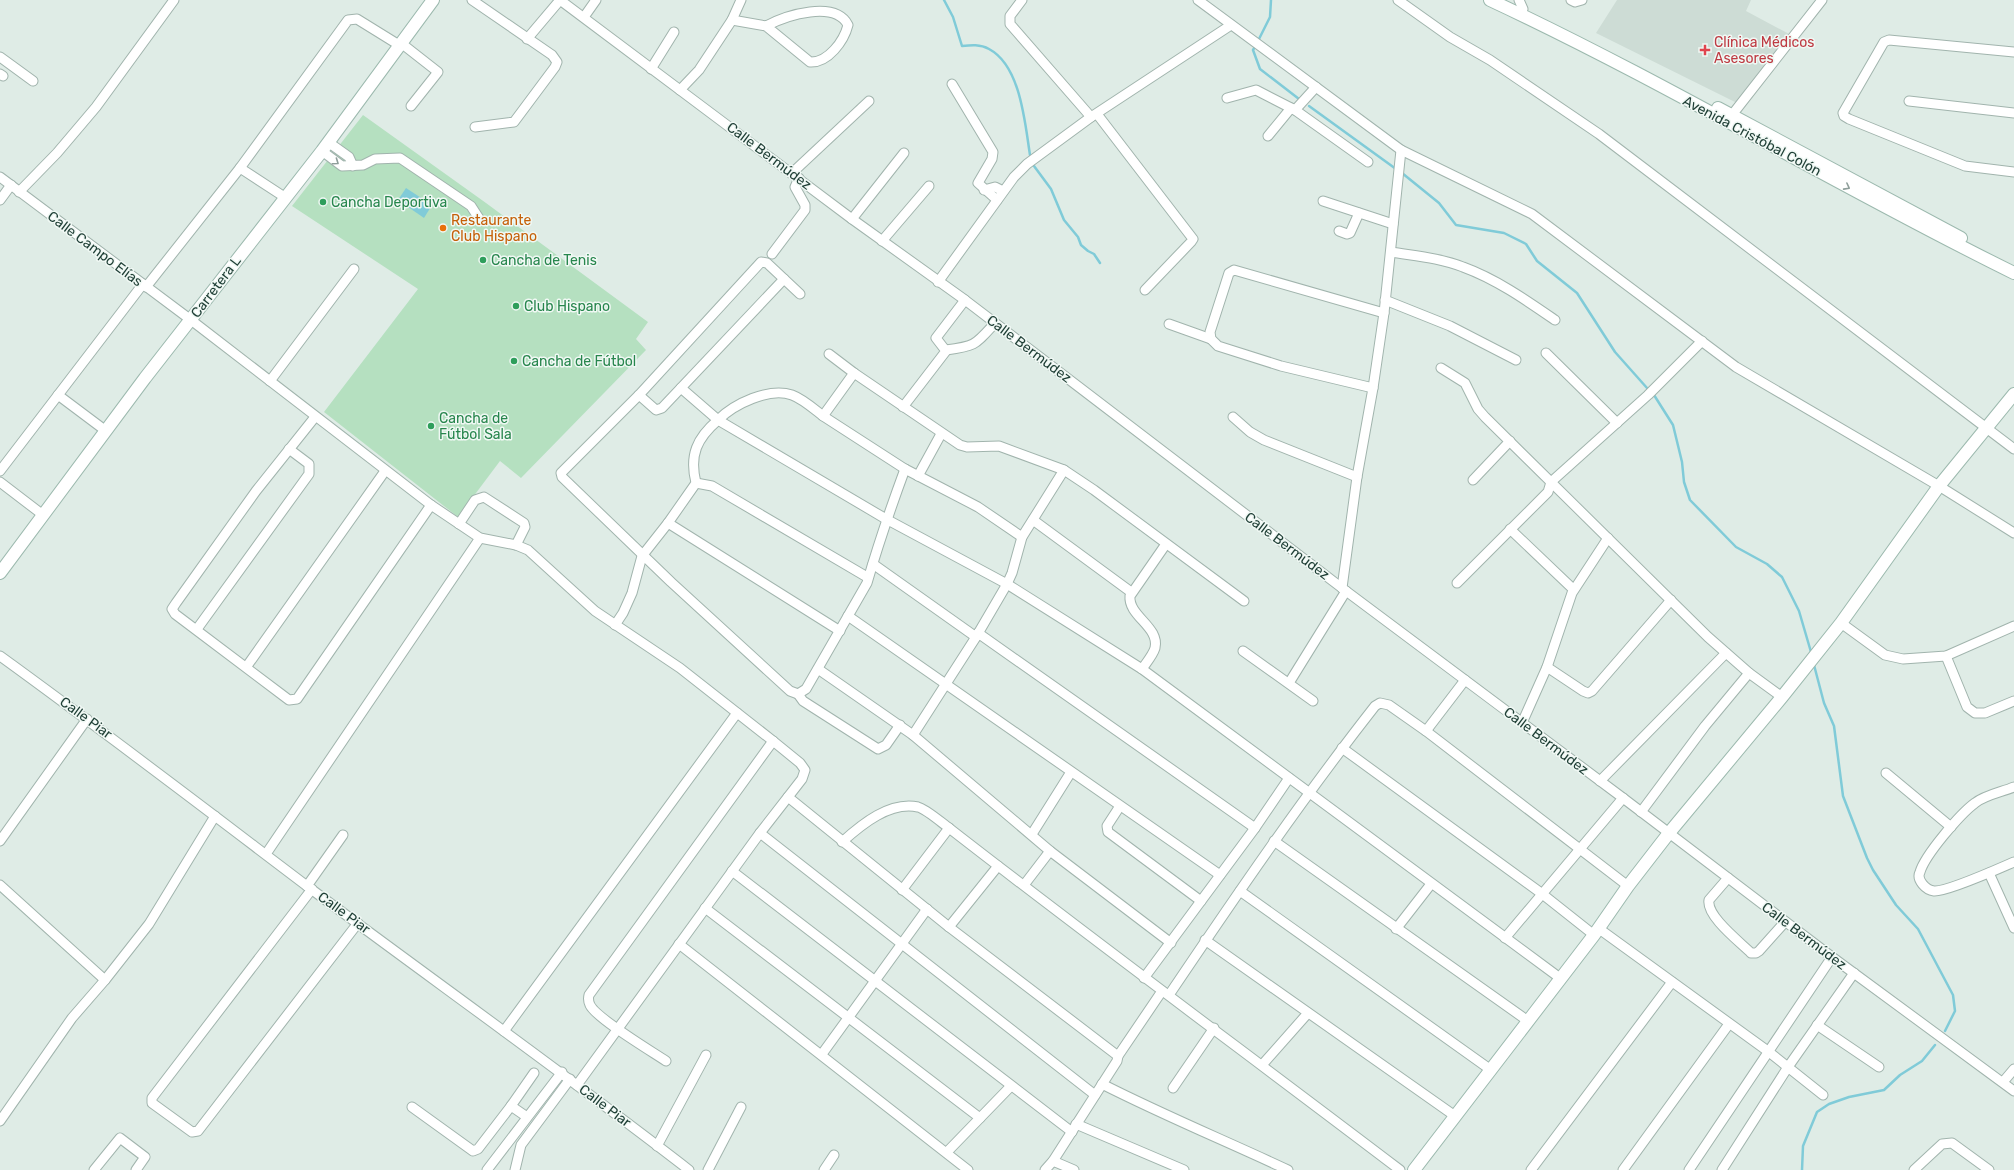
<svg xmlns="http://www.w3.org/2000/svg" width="2014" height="1170" font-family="Rubik,sans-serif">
	<rect width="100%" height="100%" fill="#dfece6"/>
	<!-- built -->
	<polygon fill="#cddcd5" points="1617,0 1751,0 1746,11 1791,35 1739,104 1596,33"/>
	<!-- green -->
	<polygon fill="#b5e0c0" points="363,115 486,203 648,322 636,339 646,350 521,478 500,461 458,517 324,412 418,289 292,206"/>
	<!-- water -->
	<polygon fill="#80cbd8" points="406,188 432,205 424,218 398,200"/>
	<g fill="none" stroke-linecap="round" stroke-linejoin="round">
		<!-- stream -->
		<g stroke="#80cbd8" stroke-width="2.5">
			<path d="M944,0L953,17L962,46C971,45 980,44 989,49C1021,66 1025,124 1030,155"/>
			<polyline points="1258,41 1270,17 1271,0"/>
			<polyline points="1256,45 1253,50 1260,69 1299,99"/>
			<polyline points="1309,106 1396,169"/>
			<polyline points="1034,166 1051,189 1064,220 1078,237 1081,245 1088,251 1094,254 1100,263"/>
			<polyline points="1402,173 1439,203 1456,225 1504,233 1526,244 1537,261 1577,293 1615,352 1647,388"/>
			<polyline points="1654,395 1673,425 1682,462 1684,482 1690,500 1736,547 1767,564 1782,577 1799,611 1811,652"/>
			<polyline points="1814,665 1824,703 1834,726 1843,796 1867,858 1873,870 1896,905 1918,929 1953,995 1955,1011 1945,1031"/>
			<polyline points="1802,1170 1803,1146 1817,1112 1829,1104 1849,1097 1884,1090 1900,1075 1922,1061 1935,1045"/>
		</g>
		<defs>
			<g id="street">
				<polyline points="472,0 552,55 557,62 555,67 514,122 475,127"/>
				<polyline points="560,0 852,219 965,300 1342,588 1623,798 1832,957 2014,1091"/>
				<polyline points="1022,0 1010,16 1010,24 1091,117"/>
				<polyline points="1198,0 1401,150 1532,214 1736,367 1939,486 2014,533"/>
				<polyline points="1398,0 1450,37 1490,60 1599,134 2014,449"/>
				<polyline points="1519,0 1523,9"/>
				<polyline points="1571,0 1575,2 1582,0"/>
				<polyline points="584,17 596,0"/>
				<path d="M732,20L766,26L810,62C828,63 844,41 848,25C835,0 787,15 766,26"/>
				<polyline points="527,39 560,0"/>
				<polyline points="401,43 438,72 411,106"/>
				<polyline points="2014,52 1889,40 1884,42 1843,113 1844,116 1849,119 1965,166 2014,172"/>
				<polyline points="0,57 33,81"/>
				<polyline points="651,69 674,32"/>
				<polyline points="0,74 3,76"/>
				<polyline points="952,84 993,152 992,159 978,183 997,200"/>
				<polyline points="1316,87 1295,110 1368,162"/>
				<polyline points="680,90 699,70 732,20 741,0"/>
				<polyline points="1227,98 1256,90 1291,108"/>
				<polyline points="1909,101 2014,113"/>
				<polyline points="1097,114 1193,239 1191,242 1145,290"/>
				<polyline points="1728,120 1822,0"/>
				<polyline points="1268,136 1291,108 1295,110"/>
				<polyline points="328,142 349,157 353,166"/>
				<polyline points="322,151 342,166 363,165 375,159 400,158 471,206 480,220"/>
				<polyline points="240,168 286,198"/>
				<polyline points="792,173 869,101"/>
				<polyline points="0,177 191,320 431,505 480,538 516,545 528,550 595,611 680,668 773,741 800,763 805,770 802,779 760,833 577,1085"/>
				<polyline points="984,190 995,187 1003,191"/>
				<polyline points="19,192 57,153 96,107 174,0"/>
				<polyline points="0,200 11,185"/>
				<polyline points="1323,201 1393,224"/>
				<polyline points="852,219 904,153"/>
				<polyline points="1339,231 1347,234 1350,233 1359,213"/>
				<polyline points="882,241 929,186"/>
				<path d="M1391,252C1415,256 1440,258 1463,267C1496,279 1526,300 1555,320"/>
				<polyline points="772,254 805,210 805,205 795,187 799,178"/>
				<polyline points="938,282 1014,177 1027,164 1091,117 1231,25"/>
				<polyline points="146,287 240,168 348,20 357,19 399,45"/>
				<path d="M800,294L767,263L761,262L639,395L561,473L562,477L671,582L790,691L798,694L806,689L867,583C878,545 891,507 905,469"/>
				<polyline points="1385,300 1450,326 1516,360"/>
				<polyline points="1169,324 1211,339"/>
				<path d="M946,350C976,346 975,345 995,323"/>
				<polyline points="1546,353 1617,423"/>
				<polyline points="829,354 854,373"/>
				<polyline points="1441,368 1465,383 1478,409 1485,417 1708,637 1749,673 1782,697"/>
				<polyline points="270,381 354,269"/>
				<path d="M681,388L718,420C734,404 769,387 792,395C803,399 814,409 823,416L854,373L960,445L967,447L999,446L1064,470L1094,490L1244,601"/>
				<polyline points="1373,388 1281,366 1218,346 1211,339 1210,332 1229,273 1234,270 1384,313"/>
				<polyline points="58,395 106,431"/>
				<polyline points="639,395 656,410 662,408 784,279"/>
				<polyline points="903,407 946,351 936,338 965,300"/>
				<polyline points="823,416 905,469 978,507 1022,537"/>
				<polyline points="315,417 256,491 176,603 172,609 175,614 289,700 297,699 431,505"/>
				<polyline points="1233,417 1250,432 1264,440 1357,477"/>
				<polyline points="0,471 143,284"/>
				<polyline points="918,476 941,434"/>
				<polyline points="1473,480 1510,441"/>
				<polyline points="0,482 43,515"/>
				<polyline points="696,483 712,486 867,577"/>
				<polyline points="1033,520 1131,592"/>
				<polyline points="668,523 840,631"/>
				<polyline points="459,524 475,500 484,497 524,523 525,527 516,545"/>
				<polyline points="1510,529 1573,589"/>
				<polyline points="873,564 976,637"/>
				<polyline points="1457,583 1548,492 1551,482 1648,395 1702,341"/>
				<polyline points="1342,588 1357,477 1373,388 1384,313 1401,150"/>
				<polyline points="848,616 1220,875"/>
				<polyline points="1841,623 1885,655 1903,659 1946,656 2014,626"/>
				<path d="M615,625L623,613L632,593L642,556L668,523L696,483C689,455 697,438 718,420L886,519L1007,584L1142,669L1560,978"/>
				<polyline points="197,629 309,474 309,464 289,449"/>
				<polyline points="978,633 1255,828"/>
				<polyline points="1243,651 1313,701"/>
				<path d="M0,656C105,732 208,811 311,889C437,983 565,1074 689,1170"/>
				<polyline points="1946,656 1967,707 1975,713 1985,713 2014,701"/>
				<polyline points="247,666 385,471"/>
				<polyline points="1547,667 1583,691 1588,693 1592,691 1671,600"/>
				<polyline points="818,669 913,735 1050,851 1171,943"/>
				<path d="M1142,669C1146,663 1153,655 1155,648C1160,627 1128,616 1130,596L1166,544"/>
				<polyline points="1289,683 1346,591"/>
				<polyline points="798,694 803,701 878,749 886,745 900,725"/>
				<polyline points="1522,723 1547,667 1572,593 1608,538"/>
				<polyline points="1426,731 1465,680"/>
				<polyline points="913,735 976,637 1007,584 1012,573 1022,537 1064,470"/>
				<polyline points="1342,748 1541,893 1594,935"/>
				<polyline points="1886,773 1951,827"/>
				<polyline points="1600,781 1726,653"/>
				<path d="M2014,787C2002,792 1985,795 1975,803C1960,814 1925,855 1920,872C1916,880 1926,890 1934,891C1947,892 2000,868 2014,862"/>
				<polyline points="788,797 949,927 1118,1056"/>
				<polyline points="1120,806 1107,826 1108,832 1201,901"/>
				<polyline points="1641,812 1705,726 1749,673"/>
				<polyline points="760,833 1095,1095"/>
				<polyline points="1032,834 1071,772"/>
				<polyline points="0,841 87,719"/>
				<polyline points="1274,841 1528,1021"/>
				<path d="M842,842C862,824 890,801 918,807C926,809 942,823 949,828C1098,944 1250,1056 1400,1170"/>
				<polyline points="266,854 480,538"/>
				<polyline points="732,871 1072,1132"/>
				<polyline points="1989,873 2014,928"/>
				<path d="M1728,878L1709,900C1706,916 1740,942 1751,953H1756L1759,951L1785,922"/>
				<polyline points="0,885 105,980 149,924 215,816"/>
				<polyline points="1024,885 1050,851"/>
				<polyline points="307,886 343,835"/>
				<polyline points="312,889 152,1098 152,1103 192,1132 198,1131 358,923"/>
				<polyline points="902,890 949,828"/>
				<polyline points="1240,891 1491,1070"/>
				<polyline points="705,908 980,1118"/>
				<polyline points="949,927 998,866"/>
				<polyline points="1598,928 1769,1052 1823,1095"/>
				<polyline points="1396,929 1431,884"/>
				<polyline points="1505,938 1623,798"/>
				<polyline points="1205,940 1455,1116"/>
				<polyline points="679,944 968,1170"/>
				<polyline points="1144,978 1255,828 1289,778"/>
				<path d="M1169,995C1235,897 1302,799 1375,706L1380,703L1389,705L1426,731L1628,886"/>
				<polyline points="1817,1025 1879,1067"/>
				<polyline points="504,1031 737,713"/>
				<polyline points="822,1054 927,909"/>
				<path d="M666,1061C651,1051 596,1018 590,1005C588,1001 588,999 589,995L773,741"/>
				<polyline points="1262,1065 1308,1013"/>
				<polyline points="2003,1082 2014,1069"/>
				<path d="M1102,1084C1163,1115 1226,1141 1288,1170"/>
				<polyline points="1173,1088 1214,1028"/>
				<polyline points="412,1107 473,1151 478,1149 511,1106"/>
				<polyline points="527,1117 511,1106 534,1073"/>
				<polyline points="0,1121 72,1018 105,980"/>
				<polyline points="1076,1124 1184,1170"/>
				<polyline points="657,1146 706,1055"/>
				<polyline points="947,1152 1011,1086"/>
				<polyline points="1053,1161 1074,1170"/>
				<polyline points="94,1170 120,1138 145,1157 136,1170"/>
				<polyline points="487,1170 562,1072"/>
				<polyline points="515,1170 521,1145 570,1079"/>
				<polyline points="708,1170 741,1107"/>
				<polyline points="824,1170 834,1155"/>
				<polyline points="1045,1170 1053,1161 1117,1061 1118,1056 1162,991"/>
				<polyline points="1531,1170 1672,982"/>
				<polyline points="1623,1170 1729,1024"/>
				<polyline points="1689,1170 1832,957"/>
				<polyline points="1722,1170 1788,1067 1854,973"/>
				<polyline points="1914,1170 1942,1144 1952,1143 1989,1170"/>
			</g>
			<g id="secondary">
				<path d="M1490,0C1668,83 1837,186 2014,273"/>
				<polyline points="1718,108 1961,238"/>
				<polyline points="0,573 145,378 322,151 433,0"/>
				<polyline points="1414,1170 1594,935 1628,886 1669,833 1782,697 1841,623 1939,486 2014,394"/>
			</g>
		</defs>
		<!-- street casing -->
		<use href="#street" stroke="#a1b4ad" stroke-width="11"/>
		<!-- secondary casing -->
		<use href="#secondary" stroke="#9cb9ae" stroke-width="14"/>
		<!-- street -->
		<use href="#street" stroke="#fff" stroke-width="9"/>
		<!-- secondary -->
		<use href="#secondary" stroke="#fff" stroke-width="12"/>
	</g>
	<!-- one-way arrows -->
	<defs><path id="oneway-chevron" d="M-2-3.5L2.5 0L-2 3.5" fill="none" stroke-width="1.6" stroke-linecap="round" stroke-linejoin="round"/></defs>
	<g stroke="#8e9e9a">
		<use href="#oneway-chevron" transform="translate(336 162) rotate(35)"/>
		<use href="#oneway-chevron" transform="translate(1847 187) rotate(28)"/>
	</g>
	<!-- markers -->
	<path fill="#e0444e" stroke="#f0f8f4" stroke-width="1.5" d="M1703 44h4v4h4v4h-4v4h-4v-4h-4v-4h4z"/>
	<g fill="#2e9e5b" stroke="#f0f8f4" stroke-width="1.5">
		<circle cx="323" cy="202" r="4"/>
		<circle cx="483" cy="260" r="4"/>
		<circle cx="516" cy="306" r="4"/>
		<circle cx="514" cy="361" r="4"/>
		<circle cx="431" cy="426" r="4"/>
	</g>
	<circle fill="#e8710a" stroke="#f0f8f4" stroke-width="1.5" cx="443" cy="228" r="4"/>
	<g text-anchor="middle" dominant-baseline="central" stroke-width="3" stroke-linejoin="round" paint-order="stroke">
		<!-- health labels -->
		<g font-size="14" fill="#be3a42" stroke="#f0f8f4" text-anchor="start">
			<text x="1714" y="42">Clínica Médicos<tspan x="1714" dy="16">Asesores</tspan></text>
		</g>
		<!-- street labels -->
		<g font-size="14" fill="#1e3e35" stroke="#f0f8f4">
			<text transform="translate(1752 136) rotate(28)">Avenida Cristóbal Colón</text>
			<text transform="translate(769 156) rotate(37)">Calle Bermúdez</text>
			<text transform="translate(95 249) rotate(37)">Calle Campo Elías</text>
			<text transform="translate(216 287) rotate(-53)">Carretera L</text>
			<text transform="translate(1029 349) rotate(37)">Calle Bermúdez</text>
			<text transform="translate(1287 546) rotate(37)">Calle Bermúdez</text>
			<text transform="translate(86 718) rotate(36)">Calle Piar</text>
			<text transform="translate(1546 741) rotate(37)">Calle Bermúdez</text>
			<text transform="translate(344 913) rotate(36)">Calle Piar</text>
			<text transform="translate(1804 936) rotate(37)">Calle Bermúdez</text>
			<text transform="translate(605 1106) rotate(37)">Calle Piar</text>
		</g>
		<!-- leisure labels -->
		<g font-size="14" fill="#27864d" stroke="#f0f8f4" text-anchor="start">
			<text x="331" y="202">Cancha Deportiva</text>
			<text x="491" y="260">Cancha de Tenis</text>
			<text x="524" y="306">Club Hispano</text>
			<text x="522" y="361">Cancha de Fútbol</text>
			<text x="439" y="418">Cancha de<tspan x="439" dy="16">Fútbol Sala</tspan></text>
		</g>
		<!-- food labels -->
		<g font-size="14" fill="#c56008" stroke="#f0f8f4" text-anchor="start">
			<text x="451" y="220">Restaurante<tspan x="451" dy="16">Club Hispano</tspan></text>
		</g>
	</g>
</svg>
